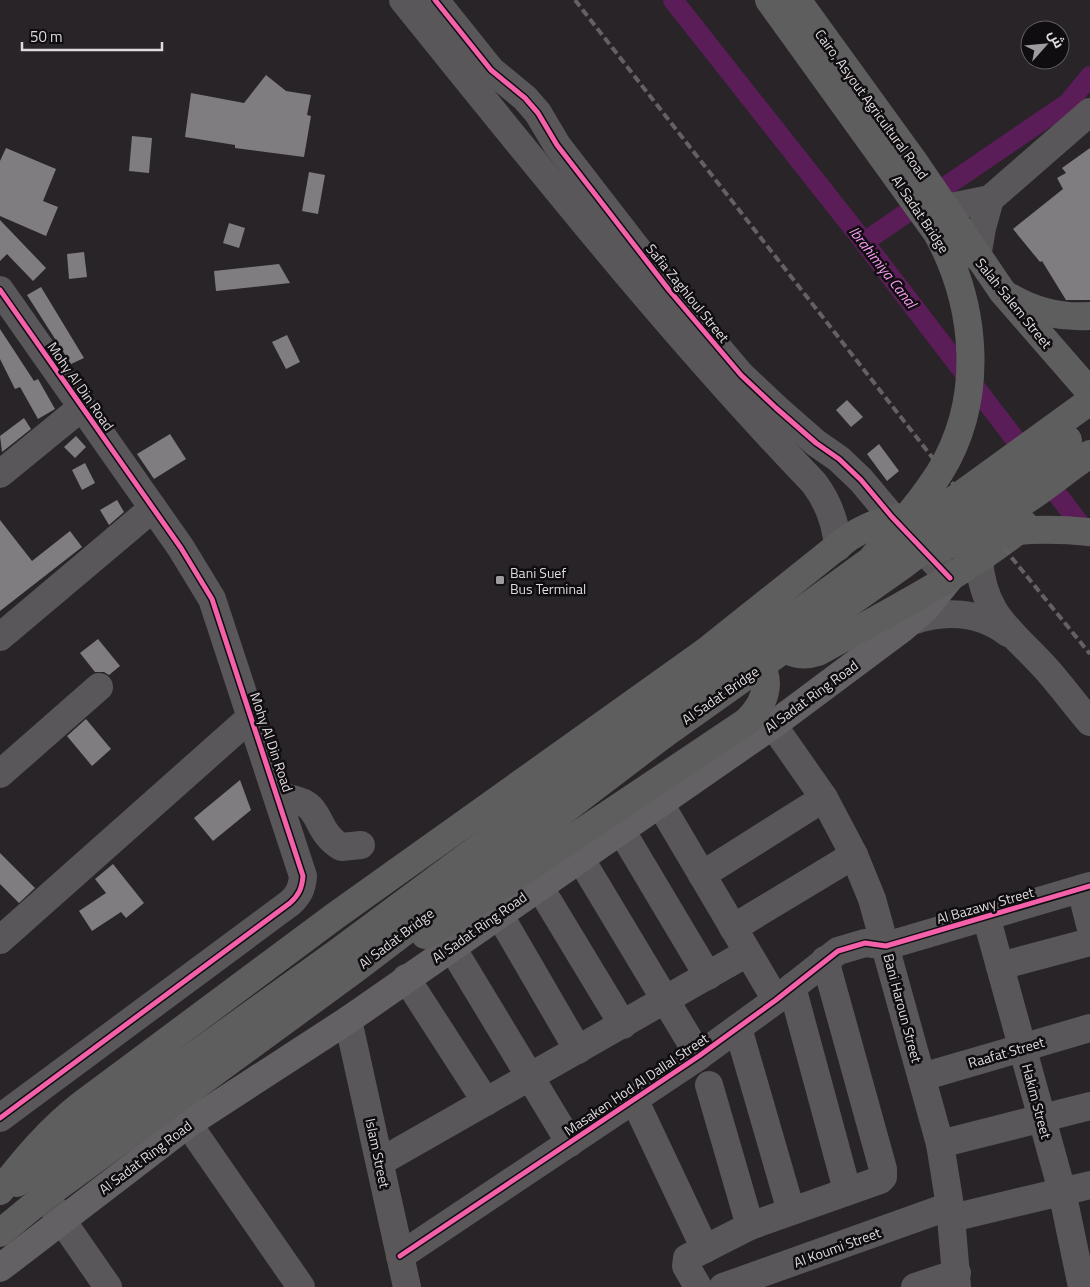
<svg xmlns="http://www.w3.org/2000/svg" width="1090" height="1287" font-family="'Titillium Web',Cairo,sans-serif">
	<rect width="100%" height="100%" fill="#282428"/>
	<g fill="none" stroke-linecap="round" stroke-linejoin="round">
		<!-- canal -->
		<g stroke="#5a1d58" stroke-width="20">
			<polyline points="673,0 864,242 1090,537"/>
			<polyline points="864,242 1068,103 1090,76"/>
		</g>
	</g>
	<!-- building -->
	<g fill="#807d80">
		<polygon points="266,75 286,91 311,95 307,115 311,116 304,157 235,148 235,145 185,137 191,93 244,103"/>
		<polygon points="132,136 152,138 149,173 129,171"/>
		<polygon points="6,148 56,169 43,201 58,207 46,236 0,216 0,161"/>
		<polygon points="1090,148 1090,300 1066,300 1042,261 1040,262 1013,229 1063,189 1057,178 1066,173 1062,168"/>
		<polygon points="309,172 325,175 318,214 302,211"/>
		<polygon points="0,220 46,268 33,281 7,254 0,261"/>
		<polygon points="229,223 245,228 239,248 223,243"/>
		<polygon points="84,252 87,277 69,279 67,254"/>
		<polygon points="279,264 290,283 216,291 214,271"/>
		<polygon points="41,287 84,358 71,364 27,295"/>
		<polygon points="0,329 34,381 38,379 55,409 38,419 20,387 15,389 0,359"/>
		<polygon points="287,335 300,362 286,369 272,342"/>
		<polygon points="847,400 863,417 851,427 836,410"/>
		<polygon points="24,418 31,429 2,452 0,436"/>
		<polygon points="170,434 186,459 154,479 137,454"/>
		<polygon points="76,436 86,447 75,458 64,447"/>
		<polygon points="879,444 899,471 887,481 867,454"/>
		<polygon points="85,463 95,483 82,490 72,470"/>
		<polygon points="117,500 124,512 109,525 100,510"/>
		<polygon points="0,520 32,561 70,531 82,547 0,611"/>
		<polygon points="98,639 120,666 109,675 104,672 95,672 80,653"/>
		<polygon points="86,719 111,749 92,766 67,736"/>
		<polygon points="240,780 251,810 213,841 194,818"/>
		<polygon points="0,853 35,888 19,903 0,884"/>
		<polygon points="113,864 144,903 126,918 121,912 92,931 79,911 106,893 95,879"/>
	</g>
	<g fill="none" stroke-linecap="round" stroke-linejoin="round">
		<!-- minor -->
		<g stroke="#595759" stroke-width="28">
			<path d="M403,0C536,164 668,331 814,483C829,503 836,523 838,547"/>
			<polyline points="435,0 491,70 525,98 538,113 557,145 669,290 741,375 776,408 816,443 839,459 861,480 892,517 950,578"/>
			<polyline points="946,208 990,199 1090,112"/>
			<polyline points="977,257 982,228 990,199"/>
			<path d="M0,290L181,548L212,599L303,876C302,888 299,895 290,903L0,1118"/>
			<polyline points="0,474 82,407"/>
			<path d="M979,559C983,618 1014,632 1049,672C1063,688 1076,706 1090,722"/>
			<path d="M912,621C945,610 979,611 1008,633"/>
			<polyline points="0,637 153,508"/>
			<polyline points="773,725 824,798 854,855 872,899 940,1144 950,1206 957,1287"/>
			<polyline points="0,774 99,687"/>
			<path d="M278,797C328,800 309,827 341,847L361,845"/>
			<polyline points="659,802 776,1000"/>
			<polyline points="621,830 708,976"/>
			<polyline points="580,858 699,1056"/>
			<polyline points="702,875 824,798"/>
			<polyline points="539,886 623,1025"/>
			<polyline points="1081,889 1090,925"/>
			<polyline points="499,914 578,1050"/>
			<polyline points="986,916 1062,1191 1082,1287"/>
			<polyline points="733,928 854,855"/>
			<polyline points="0,940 251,717"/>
			<polyline points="451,946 570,1143"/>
			<polyline points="1000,966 1090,942"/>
			<polyline points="406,978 486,1102"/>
			<polyline points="792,987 847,1190"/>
			<polyline points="348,1020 407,1287"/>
			<polyline points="738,1028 791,1211"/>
			<polyline points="922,1077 1090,1028"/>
			<polyline points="709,1085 750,1226"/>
			<polyline points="634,1099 705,1249"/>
			<polyline points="175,1105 301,1287"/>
			<polyline points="940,1144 1090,1106"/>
			<polyline points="380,1162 747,953"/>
			<polyline points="45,1196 108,1287"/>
			<polyline points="952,1218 1090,1185"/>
			<polyline points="400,1256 699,1056 776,1000 838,951 865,943 886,946 1090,886"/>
			<polyline points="698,1287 686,1266 687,1258 750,1226 880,1180 883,1177 883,1169 825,960"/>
			<polyline points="723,1287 950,1206"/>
			<polyline points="915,1287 957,1273"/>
		</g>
		<!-- major -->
		<polyline stroke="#636163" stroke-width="28" points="0,1268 188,1124 348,1020 773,725 903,628 925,609 950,578"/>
		<!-- highway -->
		<g stroke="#5f5e5f" stroke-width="28">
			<polyline points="797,0 915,163 1002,291 1090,392"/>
			<path d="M1010,297C1034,311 1062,318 1090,316"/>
			<path d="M772,632C782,651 797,659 818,652C889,612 962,576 1025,525"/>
			<path d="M425,935L449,921L746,722C770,699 776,669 743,651"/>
			<polyline points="17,1183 338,952 648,722"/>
			<path d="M0,1191C25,1159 49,1130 81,1105L335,916L705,652L848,538C881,517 903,514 942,518C956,520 970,524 984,520C1024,509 1056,476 1090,454"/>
			<polyline points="0,1233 45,1196 354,970 663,735"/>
		</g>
		<!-- rail -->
		<polyline stroke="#646164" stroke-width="4" stroke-dasharray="8 4" stroke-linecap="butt" points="575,0 982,521 1090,654"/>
		<!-- highway-bridge -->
		<g stroke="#5f5e5f" stroke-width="28">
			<path d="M769,0L937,233C977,306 985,399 940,472C921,502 897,529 874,556"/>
			<path d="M932,552C980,530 1038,527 1090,532"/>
			<polyline points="648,722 1090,401"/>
			<polyline points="663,735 903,565 1068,440"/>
		</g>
		<defs>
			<g id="cycleway">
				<polyline points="435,0 491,70 525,98 538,113 557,145 669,290 741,375 776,408 816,443 839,459 861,480 892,517 950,578"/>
				<path d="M0,290L181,548L212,599L303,876C302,888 299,895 290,903L0,1118"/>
				<polyline points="400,1256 699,1056 776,1000 838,951 865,943 886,946 1090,886"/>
			</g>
		</defs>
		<!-- cycleway casing -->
		<use href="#cycleway" stroke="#100d10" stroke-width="8"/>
		<!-- cycleway -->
		<use href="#cycleway" stroke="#f560ab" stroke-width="5"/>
	</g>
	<!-- markers -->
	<rect fill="#9f9b9e" stroke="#100d10" stroke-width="2" x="495" y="575" width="10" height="10" rx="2.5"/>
	<g text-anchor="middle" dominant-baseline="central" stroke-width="5" stroke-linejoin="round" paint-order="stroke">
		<!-- street labels -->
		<g font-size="14" fill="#dfdbde" stroke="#100d10">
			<text transform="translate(872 104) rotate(54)">Cairo, Asyout Agricultural Road</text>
			<text transform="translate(921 214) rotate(56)">Al Sadat Bridge</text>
			<text transform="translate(688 293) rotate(51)">Safia Zaghloul Street</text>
			<text transform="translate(1014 303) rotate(51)">Salah Salem Street</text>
			<text transform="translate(81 386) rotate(55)">Mohy Al Din Road</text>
			<text transform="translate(720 695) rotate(-35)">Al Sadat Bridge</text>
			<text transform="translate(811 696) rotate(-36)">Al Sadat Ring Road</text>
			<text transform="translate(272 742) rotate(71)">Mohy Al Din Road</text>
			<text transform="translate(985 905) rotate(-16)">Al Bazawy Street</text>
			<text transform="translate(479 927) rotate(-35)">Al Sadat Ring Road</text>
			<text transform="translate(396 938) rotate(-37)">Al Sadat Bridge</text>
			<text transform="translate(903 1008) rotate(75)">Bani Haroun Street</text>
			<text transform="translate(1006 1052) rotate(-16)">Raafat Street</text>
			<text transform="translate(636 1084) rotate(-34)">Masaken Hod Al Dallal Street</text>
			<text transform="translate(1037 1101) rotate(75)">Hakim Street</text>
			<text transform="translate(378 1153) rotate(78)">Islam Street</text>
			<text transform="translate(145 1157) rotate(-37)">Al Sadat Ring Road</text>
			<text transform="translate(837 1247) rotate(-20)">Al Koumi Street</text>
		</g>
		<!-- poi labels -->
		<g font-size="14" fill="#dfdbde" stroke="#100d10" text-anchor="start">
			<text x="510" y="572">Bani Suef<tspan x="510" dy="16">Bus Terminal</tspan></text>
		</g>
		<!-- water labels -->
		<g font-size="15" font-style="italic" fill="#f99af3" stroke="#100d10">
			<text transform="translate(883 267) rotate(52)">Ibrahimiya Canal</text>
		</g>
	</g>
	<!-- north arrow -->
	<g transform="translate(1045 45) rotate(63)"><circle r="24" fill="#100d10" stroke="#635f62"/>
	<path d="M0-4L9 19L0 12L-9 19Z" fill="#9f9b9e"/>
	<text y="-8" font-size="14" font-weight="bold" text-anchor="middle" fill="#dfdbde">ش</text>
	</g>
	<!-- scale -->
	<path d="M22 42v8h140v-8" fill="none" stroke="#dfdbde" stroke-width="2.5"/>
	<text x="30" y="42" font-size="15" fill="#dfdbde" stroke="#100d10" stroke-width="4" paint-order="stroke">50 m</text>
</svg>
